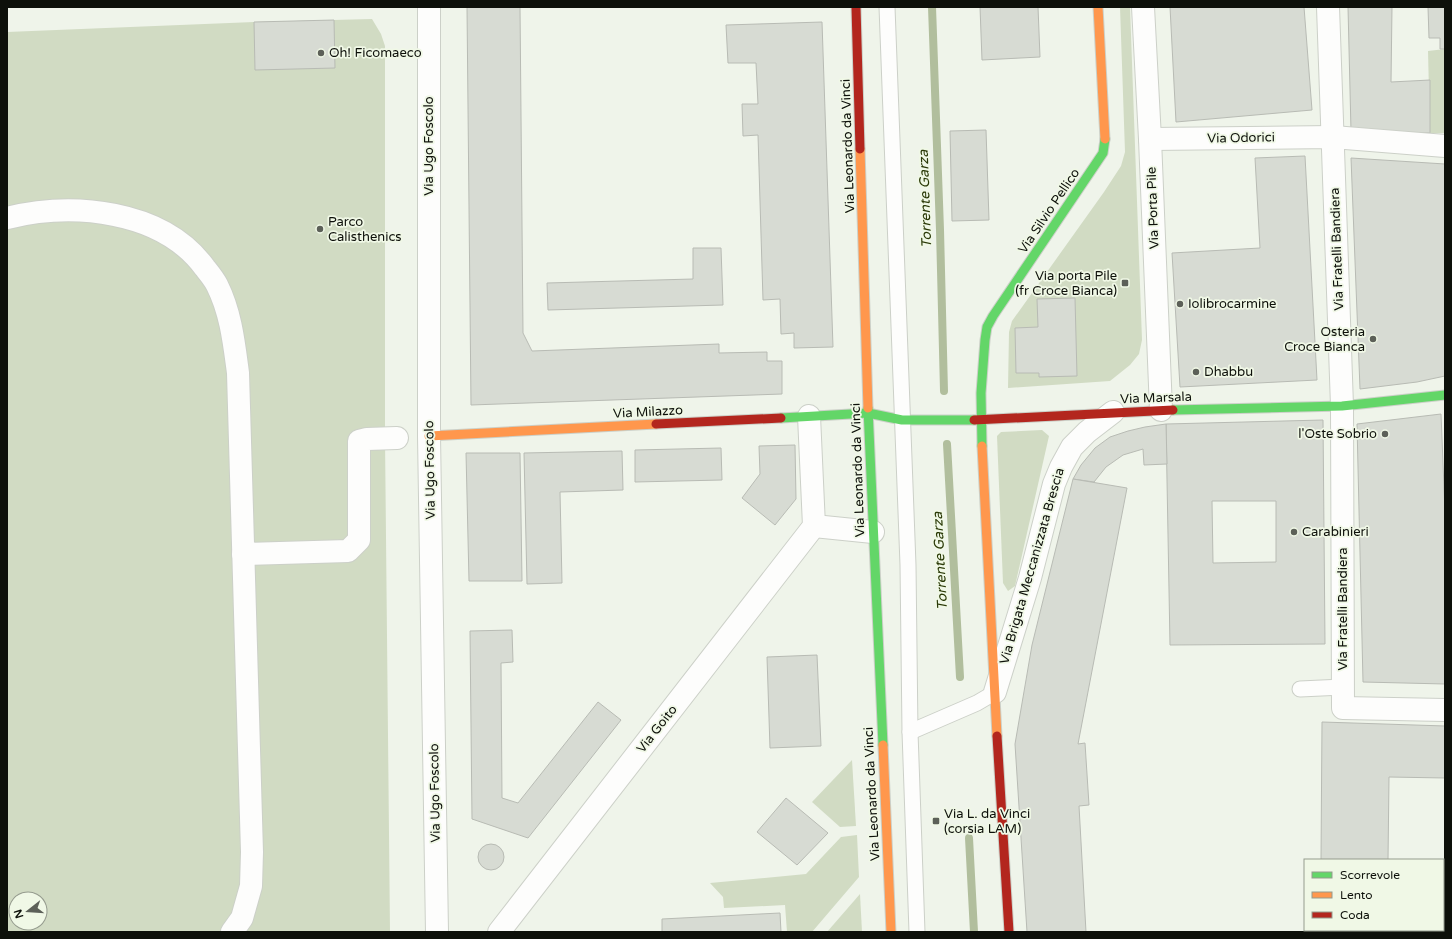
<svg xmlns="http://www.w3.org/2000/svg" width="1452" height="939" font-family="'Varela Round',sans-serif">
	<rect width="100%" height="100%" fill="#eff4ea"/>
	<!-- green -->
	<g fill="#d1dbc3" fill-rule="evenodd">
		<polygon points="1120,7 1130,7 1142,340 1139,354 1130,365 1110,381 1008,388 1009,332 1012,321 1104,192 1121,166 1125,152"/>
		<path d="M372,19L381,34L385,46V438L390,932H7V32L254,22ZM16,899H40V923H16Z"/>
		<polygon points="1445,49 1445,133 1430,133 1428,51"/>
		<polygon points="1042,430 1049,436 1015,586 1008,591 1003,583 997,436 1001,432"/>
		<polygon points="852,760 856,826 840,827 812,802"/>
		<polygon points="857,835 859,877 812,932 787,932 785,905 724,908 723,897 710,883 806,874 841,837"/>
		<polygon points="860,894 862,932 827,932"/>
	</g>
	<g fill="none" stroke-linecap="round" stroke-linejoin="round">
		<!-- stream -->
		<g stroke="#b1be9d" stroke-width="8">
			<polyline points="932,7 940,230 944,391"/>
			<polyline points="947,444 960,677"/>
			<polyline points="969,838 974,932"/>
		</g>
	</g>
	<!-- building -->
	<g fill="#d7dbd3" stroke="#b8bbb4" fill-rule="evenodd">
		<polygon points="467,7 520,7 523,333 532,351 719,344 719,353 767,352 767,361 782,361 782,394 471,405"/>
		<polygon points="980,7 1038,7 1040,57 982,60"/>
		<polygon points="1170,7 1304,7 1312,110 1176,122"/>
		<polygon points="1348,7 1392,7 1391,82 1430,80 1430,133 1351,131"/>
		<polygon points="1428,7 1445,7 1445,49 1440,49 1440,38 1429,38"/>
		<polygon points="334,20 335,68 255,70 254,22"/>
		<polygon points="822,22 833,347 794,348 794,333 781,334 780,299 763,300 758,135 743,136 742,104 758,104 756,63 728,63 726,25"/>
		<polygon points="986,130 989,220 952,221 950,131"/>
		<polygon points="1305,156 1317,380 1180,387 1172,253 1260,248 1255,158"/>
		<polygon points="1351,158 1445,164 1445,376 1417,382 1360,389"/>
		<polygon points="693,248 721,248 723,305 548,310 547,283 693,279"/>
		<polygon points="1075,298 1077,376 1039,377 1039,373 1016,373 1015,328 1038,327 1037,299"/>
		<polygon points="1441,414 1445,512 1445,684 1363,682 1357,424"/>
		<path d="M1323,420L1325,644L1170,645L1166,424ZM1212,501H1276V562L1213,563Z"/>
		<polygon points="1166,424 1167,464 1144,465 1143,449 1123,455 1106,467 1094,482 1073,479 1081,465 1095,448 1110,437 1128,431 1145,427"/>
		<polygon points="795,445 796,499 775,525 742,498 760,474 759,446"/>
		<polygon points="721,448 722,480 635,482 635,450"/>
		<polygon points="622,451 623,490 560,492 562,583 527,584 524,453"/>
		<polygon points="466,453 520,453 522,581 469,581"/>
		<polygon points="1073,479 1127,488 1078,744 1085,743 1089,805 1079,806 1086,932 1027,932 1015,744 1032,645"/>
		<polygon points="512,630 513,662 501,663 502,798 518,803 598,702 621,720 528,838 472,819 470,631"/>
		<polygon points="817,655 821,746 770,748 767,657"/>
		<polygon points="1322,722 1445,726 1445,778 1389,777 1388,860 1321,860"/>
		<polygon points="786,798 828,833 797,865 757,832"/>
		<circle cx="491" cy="857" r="13"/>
		<polygon points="780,913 781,932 662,932 662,919"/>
	</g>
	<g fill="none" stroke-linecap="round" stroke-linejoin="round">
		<defs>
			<g id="lane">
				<polyline points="887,7 908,565 910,732 917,932"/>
				<polyline points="1300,689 1343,687"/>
				<polyline points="910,732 977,703 994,693"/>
			</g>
			<g id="street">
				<polyline points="429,7 429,436 437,932"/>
				<polyline points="1143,7 1150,139 1161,410"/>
				<polyline points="1328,7 1342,406 1343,708 1445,710"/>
				<polyline points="1150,139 1333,137 1445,146"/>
				<path d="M7,218C72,202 162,209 205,268C209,273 214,279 217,285C231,313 234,343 238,373L252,852L251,886L242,918L232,932"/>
				<polyline points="814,526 873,532"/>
				<polyline points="243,554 348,551 359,540 359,441 367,439 397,438"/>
				<polyline points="995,692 1030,578 1054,484 1061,467 1072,447 1087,432 1113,412"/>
				<polyline points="499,932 814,526 809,416"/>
			</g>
			<g id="fast">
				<polyline points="868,408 883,745"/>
				<polyline points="1173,410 1342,406 1445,395"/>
				<polyline points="781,418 868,413 902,420 974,420"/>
				<polyline points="982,446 981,393 985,340 987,327 993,316 1103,153 1105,139"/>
			</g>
			<g id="slow">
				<polyline points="1098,7 1105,139"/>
				<polyline points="860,149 868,408"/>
				<polyline points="429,436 656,424"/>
				<polyline points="982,446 997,736"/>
				<polyline points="883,745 891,932"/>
			</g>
			<g id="jam">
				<polyline points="856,7 860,149"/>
				<polyline points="974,420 1173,410"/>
				<polyline points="656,424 781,418"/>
				<polyline points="997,736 1009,932"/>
			</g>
		</defs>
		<!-- lane casing -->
		<use href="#lane" stroke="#ccd0c8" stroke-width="17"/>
		<!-- street casing -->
		<use href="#street" stroke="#ccd0c8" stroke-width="24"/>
		<!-- fast casing -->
		<use href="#fast" stroke="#ccd0c8" stroke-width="11"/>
		<!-- slow casing -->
		<use href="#slow" stroke="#ccd0c8" stroke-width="11"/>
		<!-- jam casing -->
		<use href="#jam" stroke="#ccd0c8" stroke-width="11"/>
		<!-- lane -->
		<use href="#lane" stroke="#fdfdfc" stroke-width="15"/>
		<!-- street -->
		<use href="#street" stroke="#fdfdfc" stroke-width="22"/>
		<!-- fast -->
		<use href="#fast" stroke="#63d668" stroke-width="9"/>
		<!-- slow -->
		<use href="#slow" stroke="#ff974d" stroke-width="9"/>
		<!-- jam -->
		<use href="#jam" stroke="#b3261e" stroke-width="9"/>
	</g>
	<!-- markers -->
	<g fill="#5c6058" stroke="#f0f8e6" stroke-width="1.5">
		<circle cx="321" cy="53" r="4"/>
		<circle cx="320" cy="229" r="4"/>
		<rect x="1121" y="279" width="8" height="8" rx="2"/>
		<circle cx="1180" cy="304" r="4"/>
		<circle cx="1373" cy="339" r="4"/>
		<circle cx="1196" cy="372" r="4"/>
		<circle cx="1385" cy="434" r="4"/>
		<circle cx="1294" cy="532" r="4"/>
		<rect x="932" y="817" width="8" height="8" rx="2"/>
	</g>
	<g text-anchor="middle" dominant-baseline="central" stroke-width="3.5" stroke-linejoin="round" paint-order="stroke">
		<!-- poi labels -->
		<g font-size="13" fill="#0d100a" stroke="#f0f8e6" text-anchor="start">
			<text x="329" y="53">Oh! Ficomaeco</text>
			<text x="328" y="222">Parco<tspan x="328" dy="15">Calisthenics</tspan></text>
			<text x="1117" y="276" text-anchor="end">Via porta Pile<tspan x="1117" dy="15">(fr Croce Bianca)</tspan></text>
			<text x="1188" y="304">Iolibrocarmine</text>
			<text x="1365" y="332" text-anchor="end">Osteria<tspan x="1365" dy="15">Croce Bianca</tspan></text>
			<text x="1204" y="372">Dhabbu</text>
			<text x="1377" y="434" text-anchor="end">l'Oste Sobrio</text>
			<text x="1302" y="532">Carabinieri</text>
			<text x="944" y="814">Via L. da Vinci<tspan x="944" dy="15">(corsia LAM)</tspan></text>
		</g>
		<!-- street labels -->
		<g font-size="13" fill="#0d100a" stroke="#f0f8e6">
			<text transform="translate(1241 138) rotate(-1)">Via Odorici</text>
			<text transform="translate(429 146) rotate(-90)">Via Ugo Foscolo</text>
			<text transform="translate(848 146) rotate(-92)">Via Leonardo da Vinci</text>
			<text transform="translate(1153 208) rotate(-92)">Via Porta Pile</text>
			<text transform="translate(1049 211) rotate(-56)">Via Silvio Pellico</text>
			<text transform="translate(1337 249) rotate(-92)">Via Fratelli Bandiera</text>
			<text transform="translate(1156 398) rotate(-2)">Via Marsala</text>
			<text transform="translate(648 412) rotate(-3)">Via Milazzo</text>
			<text transform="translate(430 470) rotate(-91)">Via Ugo Foscolo</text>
			<text transform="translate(858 470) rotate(-92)">Via Leonardo da Vinci</text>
			<text transform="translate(1032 566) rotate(-74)">Via Brigata Meccanizzata Brescia</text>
			<text transform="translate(1343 609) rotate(-90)">Via Fratelli Bandiera</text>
			<text transform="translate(657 729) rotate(-52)">Via Goito</text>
			<text transform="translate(435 793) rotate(-91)">Via Ugo Foscolo</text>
			<text transform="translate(872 794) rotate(-93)">Via Leonardo da Vinci</text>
		</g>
		<!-- water labels -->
		<g font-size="14" font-style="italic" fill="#2a3907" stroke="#f0f8e6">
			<text transform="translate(925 199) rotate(-92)">Torrente Garza</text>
			<text transform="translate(940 561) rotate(-93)">Torrente Garza</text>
		</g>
	</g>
	<!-- border -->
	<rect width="1452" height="939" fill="none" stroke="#0d100a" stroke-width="16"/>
	<!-- legend -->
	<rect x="1304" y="859" width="140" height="72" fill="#f0f8e6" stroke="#959b8e"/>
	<rect x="1312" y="872" width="20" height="6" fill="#63d668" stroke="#959b8e"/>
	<text x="1340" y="879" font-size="12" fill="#0d100a">Scorrevole</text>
	<rect x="1312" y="892" width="20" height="6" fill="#ff974d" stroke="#959b8e"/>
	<text x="1340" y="899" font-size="12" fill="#0d100a">Lento</text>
	<rect x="1312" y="912" width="20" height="6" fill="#b3261e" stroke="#959b8e"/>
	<text x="1340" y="919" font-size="12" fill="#0d100a">Coda</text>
	<!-- north arrow -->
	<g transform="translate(28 911) rotate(253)"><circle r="19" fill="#f0f8e6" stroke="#959b8e"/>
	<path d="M0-3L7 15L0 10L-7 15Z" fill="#5c6058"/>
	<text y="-6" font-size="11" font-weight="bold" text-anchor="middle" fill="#0d100a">N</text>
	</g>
</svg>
